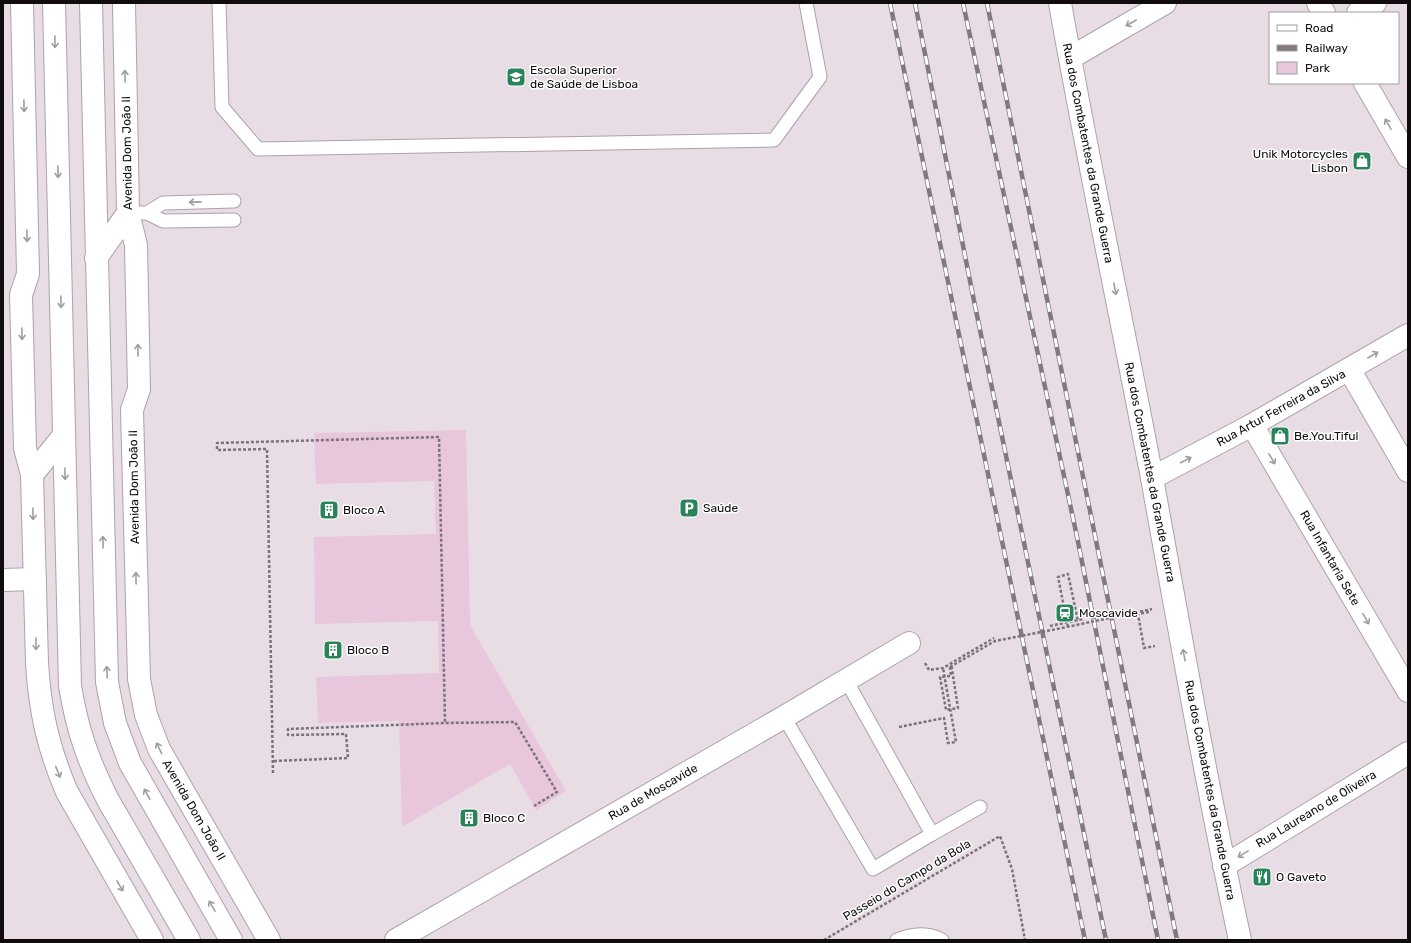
<svg xmlns="http://www.w3.org/2000/svg" width="1411" height="943" font-family="Rubik,sans-serif">
	<rect width="100%" height="100%" fill="#e9dde5"/>
	<!-- green -->
	<polygon fill="#e8c6dc" points="466,430 470,625 566,791 536,810 510,764 402,827 399,721 318,723 316,677 439,673 438,621 315,624 314,537 436,534 434,481 316,484 314,433"/>
	<g fill="none" stroke-linecap="round" stroke-linejoin="round">
		<defs>
			<g id="lane">
				<polyline points="219,3 222,107 258,149 774,140 820,77 806,3"/>
				<polyline points="128,213 147,213 163,203 234,201"/>
				<polyline points="147,213 163,221 234,220"/>
				<polyline points="846,680 932,834 980,807"/>
				<polyline points="784,717 873,869 932,834"/>
				<path d="M897,940C913,934 927,932 942,940"/>
			</g>
			<g id="street">
				<path d="M1060,3C1088,162 1122,320 1152,478C1180,633 1207,787 1240,940"/>
				<polyline points="1318,3 1324,13"/>
				<polyline points="1358,13 1375,3"/>
				<polyline points="1070,58 1165,3"/>
				<polyline points="1365,83 1408,157"/>
				<polyline points="1349,369 1408,471"/>
				<polyline points="1252,425 1408,691"/>
				<polyline points="1152,478 1252,425 1408,335"/>
				<polyline points="3,580 35,579"/>
				<polyline points="1224,866 1408,753"/>
				<polyline points="396,940 784,717 909,643"/>
			</g>
			<g id="secondary">
				<path d="M22,3L28,274L21,295L25,448L32,475L37,663C40,711 48,748 67,792L152,940"/>
				<path d="M54,3L70,686C77,729 88,761 108,800L189,940"/>
				<polyline points="91,3 107,682 115,723 130,763 231,940"/>
				<polyline points="124,3 128,213 136,245 139,389 132,410 139,679 146,715 159,749 269,940"/>
				<polyline points="96,258 128,213"/>
				<polyline points="32,475 64,435"/>
			</g>
		</defs>
		<!-- lane casing -->
		<use href="#lane" stroke="#ada2a9" stroke-width="15"/>
		<!-- street casing -->
		<use href="#street" stroke="#ada2a9" stroke-width="24"/>
		<!-- secondary casing -->
		<use href="#secondary" stroke="#ada2a9" stroke-width="24"/>
		<!-- path -->
		<g stroke="#7b7378" stroke-width="2.5" stroke-dasharray="3 2" stroke-linecap="butt">
			<polyline points="1149,612 1138,614 1144,648 1155,646"/>
			<polyline points="1050,626 1083,619"/>
			<polyline points="1068,627 1058,577 1068,574 1078,621"/>
			<polyline points="925,663 929,670 943,668 994,638"/>
			<polyline points="950,667 951,676 940,677 946,710 958,708 951,663"/>
			<polyline points="899,727 944,718 948,743 956,742 943,668"/>
			<polyline points="274,761 348,758 346,734 288,735 288,729 445,723"/>
			<polyline points="273,773 267,449 217,450 217,443 439,437 445,723 515,722 557,792 534,806"/>
			<polyline points="824,940 1000,836 1012,869 1025,940"/>
		</g>
		<!-- lane -->
		<use href="#lane" stroke="#fff" stroke-width="13"/>
		<!-- street -->
		<use href="#street" stroke="#fff" stroke-width="22"/>
		<!-- secondary -->
		<use href="#secondary" stroke="#fff" stroke-width="22"/>
		<defs>
			<g id="rail">
				<polyline points="890,3 1085,940"/>
				<polyline points="915,3 973,296 1106,940"/>
				<polyline points="963,3 1076,532 1158,940"/>
				<polyline points="987,3 1177,940"/>
			</g>
		</defs>
		<!-- rail casing -->
		<use href="#rail" stroke="#81797e" stroke-width="4.5"/>
		<!-- rail -->
		<use href="#rail" stroke="#fff" stroke-width="3" stroke-dasharray="9" stroke-linecap="butt"/>
		<!-- path-bridge -->
		<polyline stroke="#7b7378" stroke-width="2.5" stroke-dasharray="3 2" stroke-linecap="butt" points="950,667 995,641 1062,628 1152,609"/>
	</g>
	<!-- one-way arrows -->
	<defs><path id="oneway-shaft" d="M-6 0H5M1.5-3L5.5 0L1.5 3" fill="none" stroke-width="1.6" stroke-linecap="round" stroke-linejoin="round"/></defs>
	<g stroke="#9f9e9f">
		<use href="#oneway-shaft" transform="translate(1131 23) rotate(150)"/>
		<use href="#oneway-shaft" transform="translate(55 42) rotate(89)"/>
		<use href="#oneway-shaft" transform="translate(125 76) rotate(-91)"/>
		<use href="#oneway-shaft" transform="translate(24 106) rotate(89)"/>
		<use href="#oneway-shaft" transform="translate(1388 124) rotate(-120)"/>
		<use href="#oneway-shaft" transform="translate(58 172) rotate(89)"/>
		<use href="#oneway-shaft" transform="translate(195 202) rotate(179)"/>
		<use href="#oneway-shaft" transform="translate(27 236) rotate(89)"/>
		<use href="#oneway-shaft" transform="translate(1115 289) rotate(79)"/>
		<use href="#oneway-shaft" transform="translate(61 302) rotate(89)"/>
		<use href="#oneway-shaft" transform="translate(22 334) rotate(89)"/>
		<use href="#oneway-shaft" transform="translate(138 350) rotate(-91)"/>
		<use href="#oneway-shaft" transform="translate(1373 355) rotate(-30)"/>
		<use href="#oneway-shaft" transform="translate(1272 459) rotate(60)"/>
		<use href="#oneway-shaft" transform="translate(1186 460) rotate(-28)"/>
		<use href="#oneway-shaft" transform="translate(65 474) rotate(89)"/>
		<use href="#oneway-shaft" transform="translate(33 514) rotate(89)"/>
		<use href="#oneway-shaft" transform="translate(103 542) rotate(-91)"/>
		<use href="#oneway-shaft" transform="translate(136 578) rotate(-91)"/>
		<use href="#oneway-shaft" transform="translate(1366 619) rotate(60)"/>
		<use href="#oneway-shaft" transform="translate(36 644) rotate(89)"/>
		<use href="#oneway-shaft" transform="translate(1184 655) rotate(-101)"/>
		<use href="#oneway-shaft" transform="translate(107 672) rotate(-93)"/>
		<use href="#oneway-shaft" transform="translate(159 748) rotate(-115)"/>
		<use href="#oneway-shaft" transform="translate(58 772) rotate(68)"/>
		<use href="#oneway-shaft" transform="translate(147 794) rotate(-119)"/>
		<use href="#oneway-shaft" transform="translate(1243 854) rotate(149)"/>
		<use href="#oneway-shaft" transform="translate(120 886) rotate(60)"/>
		<use href="#oneway-shaft" transform="translate(212 906) rotate(-120)"/>
	</g>
	<!-- icons -->
	<defs>
		<symbol id="university-square" viewBox="-11 -11 22 22"><rect x="-9" y="-9" width="18" height="18" rx="4" fill="#2a845a" stroke="#fff"/><path d="M0-5L7-2L0 1L-7-2ZM-4 1L0 2.5L4 1V4Q0 6-4 4Z" fill="#fff"/></symbol>
		<symbol id="shop-square" viewBox="-11 -11 22 22"><rect x="-9" y="-9" width="18" height="18" rx="4" fill="#2a845a" stroke="#fff"/><path d="M-5-2.5h2.3a2.7 3.5 0 0 1 5.4 0H5L5.5 6h-11ZM-1.5-2.5h3a1.5 2.3 0 0 0-3 0Z" fill="#fff"/></symbol>
		<symbol id="parking-square" viewBox="-11 -11 22 22"><rect x="-9" y="-9" width="18" height="18" rx="4" fill="#2a845a" stroke="#fff"/><path d="M-3.5-5.5H1a3.5 3.5 0 0 1 0 7H-1V5.5H-3.5ZM-1-3.4V-.6H.8a1.4 1.4 0 0 0 0-2.8Z" fill="#fff"/></symbol>
		<symbol id="building-square" viewBox="-11 -11 22 22"><rect x="-9" y="-9" width="18" height="18" rx="4" fill="#2a845a" stroke="#fff"/><path d="M-4-6H4V6H1V3H-1V6H-4ZM-2.5-4.3h1.7v1.8h-1.7ZM.8-4.3h1.7v1.8H.8ZM-2.5-1h1.7V.8h-1.7ZM.8-1h1.7V.8H.8Z" fill="#fff"/></symbol>
		<symbol id="station-square" viewBox="-11 -11 22 22"><rect x="-9" y="-9" width="18" height="18" rx="4" fill="#2a845a" stroke="#fff"/><path d="M-3-6H3Q5-6 5-4V2Q5 4 3 4L4.5 6H3L1.5 4h-3L-3 6H-4.5L-3 4Q-5 4-5 2V-4Q-5-6-3-6ZM-3.5-4v3h7v-3ZM-3.5 1v1.5H-2V1ZM2 1v1.5H3.5V1Z" fill="#fff"/></symbol>
		<symbol id="restaurant-square" viewBox="-11 -11 22 22"><rect x="-9" y="-9" width="18" height="18" rx="4" fill="#2a845a" stroke="#fff"/><path d="M-5-6h1v4h1v-4h1v4h1v-4h1v5L-1.5 .5V6h-2V.5L-5-1ZM5-6V6H3V1.5H1.5Q1.5-4 5-6Z" fill="#fff"/></symbol>
	</defs>
	<g fill-rule="evenodd">
		<use href="#university-square" x="505" y="66" width="22" height="22"/>
		<use href="#shop-square" x="1351" y="150" width="22" height="22"/>
		<use href="#shop-square" x="1269" y="425" width="22" height="22"/>
		<use href="#parking-square" x="678" y="497" width="22" height="22"/>
		<use href="#building-square" x="318" y="499" width="22" height="22"/>
		<use href="#station-square" x="1054" y="602" width="22" height="22"/>
		<use href="#building-square" x="322" y="639" width="22" height="22"/>
		<use href="#building-square" x="458" y="807" width="22" height="22"/>
		<use href="#restaurant-square" x="1251" y="866" width="22" height="22"/>
	</g>
	<g text-anchor="middle" dominant-baseline="central" stroke-width="3" stroke-linejoin="round" paint-order="stroke">
		<!-- poi labels -->
		<g font-size="12" fill="#100c0e" stroke="#fff" text-anchor="start">
			<text x="530" y="70">Escola Superior<tspan x="530" dy="14">de Saúde de Lisboa</tspan></text>
			<text x="1348" y="154" text-anchor="end">Unik Motorcycles<tspan x="1348" dy="14">Lisbon</tspan></text>
			<text x="1294" y="436">Be.You.Tiful</text>
			<text x="703" y="508">Saúde</text>
			<text x="343" y="510">Bloco A</text>
			<text x="1079" y="613">Moscavide</text>
			<text x="347" y="650">Bloco B</text>
			<text x="483" y="818">Bloco C</text>
			<text x="1276" y="877">O Gaveto</text>
		</g>
		<!-- street labels -->
		<g font-size="12" fill="#100c0e" stroke="#fff">
			<text transform="translate(127 153) rotate(-91)">Avenida Dom João II</text>
			<text transform="translate(1088 153) rotate(79)">Rua dos Combatentes da Grande Guerra</text>
			<text transform="translate(1281 408) rotate(-29)">Rua Artur Ferreira da Silva</text>
			<text transform="translate(1150 472) rotate(79)">Rua dos Combatentes da Grande Guerra</text>
			<text transform="translate(134 487) rotate(-91)">Avenida Dom João II</text>
			<text transform="translate(1330 558) rotate(60)">Rua Infantaria Sete</text>
			<text transform="translate(1210 790) rotate(79)">Rua dos Combatentes da Grande Guerra</text>
			<text transform="translate(653 792) rotate(-30)">Rua de Moscavide</text>
			<text transform="translate(1316 809) rotate(-31)">Rua Laureano de Oliveira</text>
			<text transform="translate(194 810) rotate(60)">Avenida Dom João II</text>
			<text transform="translate(907 880) rotate(-31)">Passeio do Campo da Bola</text>
		</g>
	</g>
	<!-- border -->
	<rect width="1411" height="943" fill="none" stroke="#100c0e" stroke-width="8"/>
	<!-- legend -->
	<rect x="1269" y="12" width="130" height="72" fill="#ffffff" stroke="#9f9e9f"/>
	<rect x="1277" y="25" width="20" height="6" fill="#ffffff" stroke="#9f9e9f"/>
	<text x="1305" y="32" font-size="12" fill="#100c0e">Road</text>
	<rect x="1277" y="45" width="20" height="6" fill="#81797e" stroke="#9f9e9f"/>
	<text x="1305" y="52" font-size="12" fill="#100c0e">Railway</text>
	<rect x="1277" y="62" width="20" height="12" fill="#e8c6dc" stroke="#9f9e9f"/>
	<text x="1305" y="72" font-size="12" fill="#100c0e">Park</text>
</svg>
